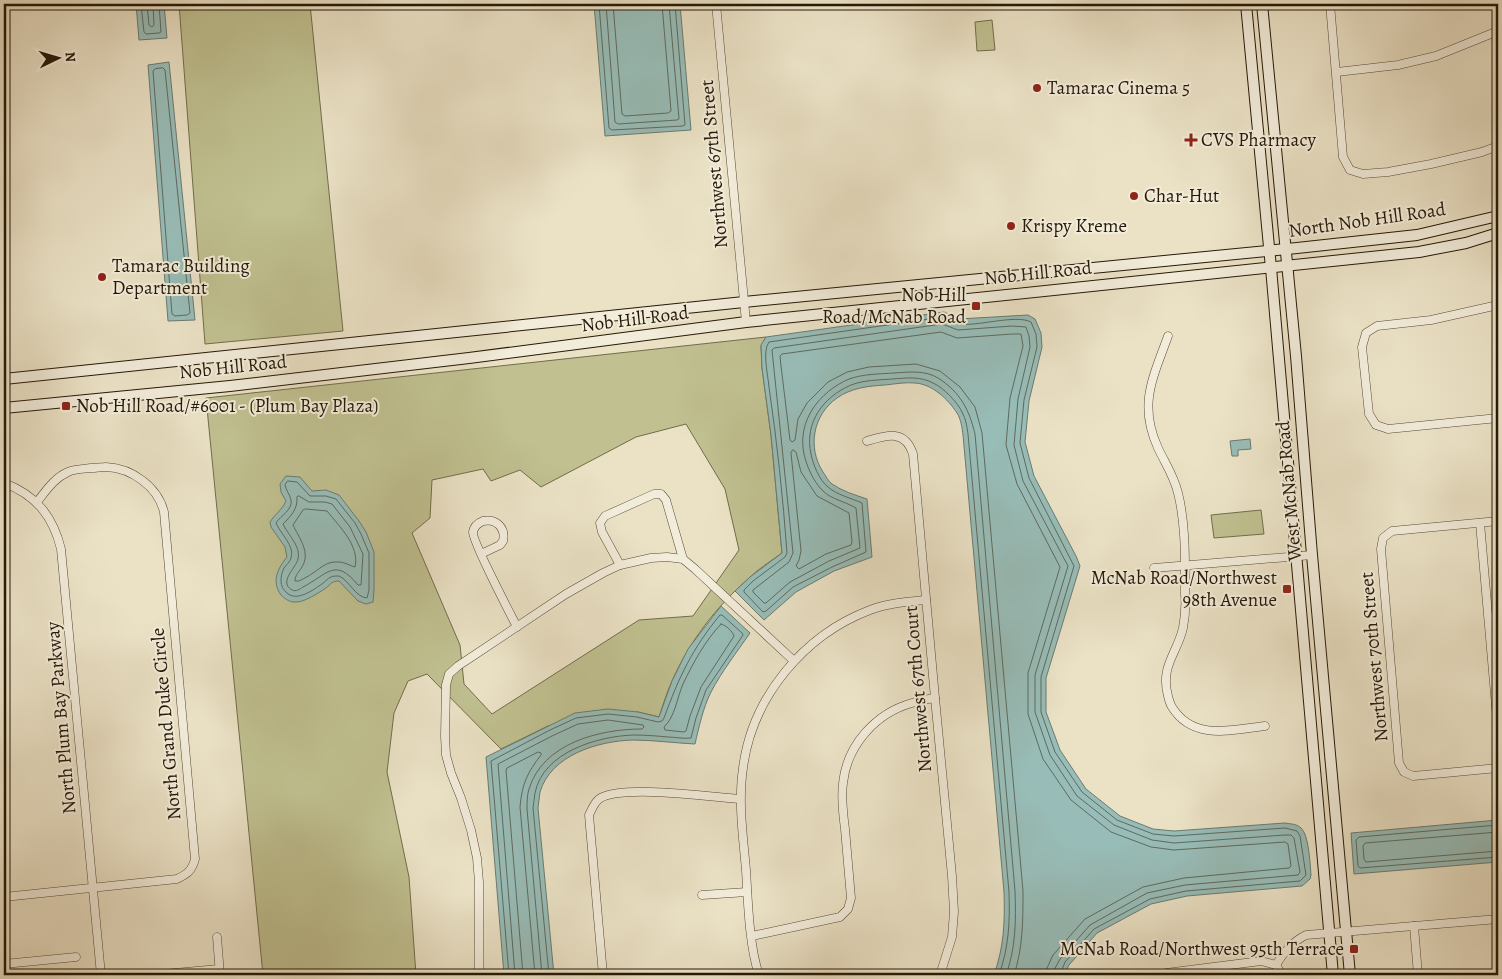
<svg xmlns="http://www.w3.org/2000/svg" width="1502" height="979" font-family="Alegreya,serif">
	<rect width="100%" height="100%" fill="#ebe2c6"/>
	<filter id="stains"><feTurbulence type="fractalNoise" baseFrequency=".004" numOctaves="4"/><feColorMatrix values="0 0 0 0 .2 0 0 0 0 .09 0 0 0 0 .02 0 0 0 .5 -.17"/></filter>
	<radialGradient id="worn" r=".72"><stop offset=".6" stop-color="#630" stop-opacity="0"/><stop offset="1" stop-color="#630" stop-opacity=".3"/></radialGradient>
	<!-- green -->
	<g fill="#c0c090" stroke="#726c4b" fill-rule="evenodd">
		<polygon points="179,4 310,4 343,331 205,344"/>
		<polygon points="992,20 995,50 977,51 975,22"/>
		<path d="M766,337L761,346L762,368L771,435L782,553C771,561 758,569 748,579C716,607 689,642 672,681C667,692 663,705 659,717L638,712L548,726L501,749L427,674L408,681L394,713L387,772L409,877L416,975H263L206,398ZM686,424L725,489L739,550L693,616L639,620L492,714L464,684L460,645L412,533L430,518L432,480L483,469L491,481L520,470L541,487L636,437Z"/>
		<polygon points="1261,510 1264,534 1214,538 1211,515"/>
	</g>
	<!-- water -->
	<g fill="#98bdb8" stroke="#6a7b71">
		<polygon points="136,4 164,4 167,38 139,40"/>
		<polygon points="594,4 680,4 691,130 605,136"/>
		<polygon points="169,62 195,320 168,321 148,65"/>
		<path d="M944,312L959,319L1028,315L1035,319L1041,333L1042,347L1029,401L1025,442L1034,476L1076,556L1080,566L1046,678V712L1060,750L1086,789L1120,816L1153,829L1174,831L1285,823C1291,824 1297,824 1301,828C1309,835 1310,864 1311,875L1310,879L1302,886L1187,896L1151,904L1097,933L1069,965L1064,975H994C1004,946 1005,923 1004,892L963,435C962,428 961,419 957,413C948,399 932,384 915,383C905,382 895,384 885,385C868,386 851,388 837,398C813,415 807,447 823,472C826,476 828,481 832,484C842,491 855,495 867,499L872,557L834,571L796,592L764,620L735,591L750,577L782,553L771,435L762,368L761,345L766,337Z"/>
		<polygon points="1250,439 1251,449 1238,450 1238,456 1232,456 1230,441"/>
		<path d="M286,476L300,477L312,491L326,490L339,495L359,521L366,532L374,552V590L373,602L366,604L358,601L339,581C332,581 331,584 326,588C318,593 304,603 294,602C289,602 284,598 281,595C271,581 278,568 287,557L285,547L271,527L270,522C275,514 282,510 286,501L281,492L280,484Z"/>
		<path d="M721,606L750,633C737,652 722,671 711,692C703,708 699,727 695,744C674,743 653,740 633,740C598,741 551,755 540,792C539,797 539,803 538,808L554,975H504L486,757L575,713L608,709L638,712L659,717L672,681L688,649Z"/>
		<polygon points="1498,820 1498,862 1354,874 1351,833"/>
	</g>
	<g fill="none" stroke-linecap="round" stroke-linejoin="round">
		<!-- shore -->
		<g stroke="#5e6a5f" stroke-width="1">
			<polyline points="141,4 144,32 146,34 159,33 161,32 159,4"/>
			<polyline points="147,4 149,25 152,27 154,25 153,4"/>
			<polyline points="599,4 609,128 612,130 683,126 685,125 675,4"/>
			<polyline points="606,4 615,122 618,124 677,120 679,119 669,4"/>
			<polyline points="613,4 622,114 625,116 668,113 671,111 662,4"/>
			<polygon points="163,68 165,70 190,313 187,315 175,316 172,314 153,71 155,69"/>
			<polygon points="793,450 796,452 801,472 817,496 849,513 852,542 851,545 826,554 799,569 796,566 799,560 801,551 791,453"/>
			<path d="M288,481L297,482L310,496H326L336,499L355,523L361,534L369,553V590L367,598C355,597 350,581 339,576C337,576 332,576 331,577C328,578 325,582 322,584C313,590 297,602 287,593C279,587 280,576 284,568C286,565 290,562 291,558C295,546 280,533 276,523C280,516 293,510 291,500C290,494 286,491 285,485Z"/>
			<path d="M299,496L309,502H325L332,504L350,527L363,554L361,585H358C335,557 328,574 303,587C300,589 296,592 292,590C278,582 296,568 298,559C301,546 288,535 283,524C291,516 298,509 297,497Z"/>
			<path d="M306,509L327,511C339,526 360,546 355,567C350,566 345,562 339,562C327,561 322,567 313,573C309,576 303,579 299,581H295C295,575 299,572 302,567C311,552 299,538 293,525L303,510Z"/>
			<path d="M721,624C726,625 733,632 734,636L701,687L690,716L686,731L684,732L665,730L664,727C675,717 677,698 683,684C693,663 705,641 721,624Z"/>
			<polyline points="1498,825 1359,837 1356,840 1358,866 1360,868 1498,857"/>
			<polyline points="1498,832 1365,843 1363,846 1364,859 1366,862 1498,851"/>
			<path d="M509,975L491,761L550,730L576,718L608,714L637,717L658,722L662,721L664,718C679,677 692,649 720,615H722L742,633L743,635L706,690L696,718L691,738C683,739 675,737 668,737C657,736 645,735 634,735C598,736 543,752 535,793C534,798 534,803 533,808L549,975"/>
			<path d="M515,975L498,764L552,736L578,724L608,720L643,725L644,727L642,729C600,729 543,743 529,789C527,795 527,803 527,809L542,975"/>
			<path d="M523,975L506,770L507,768L538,752L541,753V755C527,773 522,784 520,807L535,975"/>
			<path d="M999,975C1009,947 1010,921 1009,892L968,434C967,427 966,419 962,412C958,403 943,387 933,383C920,376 907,378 892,379C879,380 864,380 851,385C823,397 804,423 811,454C813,464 819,480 828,487C837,495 851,498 862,503L866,552L832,567L793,587L766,611L763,612L744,592V590L753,581L785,557L787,553C783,497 777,442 769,387C768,375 762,351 769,342L943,317C948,319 953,323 958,324C976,327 1016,314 1031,322L1036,334L1037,347L1024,400L1020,443L1029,478L1074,566L1041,677V712L1055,752L1082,792L1117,820L1153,834L1174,836L1285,828L1297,831L1300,836L1306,875L1300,881L1186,891L1150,899L1094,929L1065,962L1060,975"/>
			<path d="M1006,975C1016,948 1016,920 1015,891L975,434C969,409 960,392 938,378C925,370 909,372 894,373C879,374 863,374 849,379C819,392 797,421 804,454C807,467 813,481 823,491C831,499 846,502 856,508L860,548L829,561L790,582L766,603H764L753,592V590L789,562L793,553L772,350L774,348L942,324L958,330L1012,326L1026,327L1029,336L1030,347L1018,399L1014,445L1023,481L1068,566L1035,675V712L1050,755L1077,796L1114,825L1152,840L1174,843L1285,835H1291L1294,838L1300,872L1298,875L1185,885L1147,893L1090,925L1060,959L1054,970V975"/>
			<path d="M1014,975C1023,948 1023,920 1023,891L982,433L975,407L960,387L940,371L916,364L869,367L847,372L828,382L807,403L798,419L795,440L792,442L790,440L781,366L780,356L782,354L941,332L957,338L1012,334H1021L1023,346L1010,398L1006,445L1017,484L1060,567L1028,673V714L1043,759L1071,800L1111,832L1151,847L1174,850L1285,842L1288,844L1291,866L1289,868L1184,878L1143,887L1085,919L1053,955L1047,968L1046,975"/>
		</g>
		<defs>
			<g id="street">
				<polyline points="716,4 746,322"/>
				<polyline points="1330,4 1343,157 1350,170 1363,174 1388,172 1431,164 1482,152 1498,146"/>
				<polyline points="1337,72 1398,65 1436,56 1498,31"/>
				<polyline points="1498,305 1431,320 1377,326 1366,333 1362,347 1369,414 1376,425 1388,429 1498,418"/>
				<path d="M1168,336C1153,378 1138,404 1158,448C1165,463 1174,476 1178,493C1186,525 1185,561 1185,594C1186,606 1185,617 1183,628C1177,654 1160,666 1168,696C1169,700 1170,704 1172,707C1193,741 1231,730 1265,726"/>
				<path d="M867,441C887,435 905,429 913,454L935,698L952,876L954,912L952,937L940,975"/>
				<path d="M4,483C36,495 53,516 61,549L101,975"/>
				<polyline points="1498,521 1392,531 1383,538 1381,549 1399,763 1404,772 1413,776 1498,768"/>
				<polyline points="1480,523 1498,729"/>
				<path d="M481,554L500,545L503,541C506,528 496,518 483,521C478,523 474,526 473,532C472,541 510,613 517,627"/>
				<polyline points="620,565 602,532 600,523 605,516 654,494 661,494 666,500 683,559"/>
				<polyline points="1154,568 1312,555"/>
				<polyline points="702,895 747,892"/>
				<path d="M4,897L177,879C187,874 192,871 195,859L164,512C158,487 132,468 106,467C101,467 96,468 91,468C83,469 74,469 68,472C54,478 46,491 37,502"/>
				<polyline points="1414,926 1418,975"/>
				<path d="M752,936L840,917L848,909L851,898C849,875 847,852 845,829C843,814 841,798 843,783C847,745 876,713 912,703C919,701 927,699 935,698"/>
				<polyline points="217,937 220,975"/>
				<polyline points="4,964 76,957"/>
				<path d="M1276,965C1284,952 1292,942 1306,935L1498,919"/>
				<polyline points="152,975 219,969"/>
				<polyline points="479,975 479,882 477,858 471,830 461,798 451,773 446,755 445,736 446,685 449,674 458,666 566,594 603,573 620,565 651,558 667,557 683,559 695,569 794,661"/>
				<path d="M603,975L589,815C592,809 594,803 599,799C621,784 711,797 740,799"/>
				<path d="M759,975C749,945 748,902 746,870C743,836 738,802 743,768C752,697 804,635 870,610C888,603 907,602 926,600"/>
				<polyline points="1163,975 1166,973 1261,961 1276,965 1282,975"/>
			</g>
			<g id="secondary">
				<polyline points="1246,4 1271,268 1333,975"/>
				<polyline points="1262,4 1296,356 1312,555 1350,975"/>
				<polyline points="4,379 744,302 1297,248 1417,235 1498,216"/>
				<polyline points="4,408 230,386 469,358 746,322 1419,252 1466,243 1498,233"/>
			</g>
		</defs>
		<!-- street casing -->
		<use href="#street" stroke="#564a36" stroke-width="9"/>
		<!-- secondary casing -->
		<use href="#secondary" stroke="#251806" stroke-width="12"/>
		<!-- street -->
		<use href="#street" stroke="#f2ecda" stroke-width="8"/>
		<!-- secondary -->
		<use href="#secondary" stroke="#f2ecda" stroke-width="10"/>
	</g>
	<!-- markers -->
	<g fill="#8f2418" stroke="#f2ecda" stroke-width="2">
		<circle cx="1037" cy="88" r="5"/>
		<path d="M1188.5 132.5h5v5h5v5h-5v5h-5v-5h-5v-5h5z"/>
		<circle cx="1134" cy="196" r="5"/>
		<circle cx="1011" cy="226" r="5"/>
		<circle cx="102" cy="277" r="5"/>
		<rect x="971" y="301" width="10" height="10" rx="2.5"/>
		<rect x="61" y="401" width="10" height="10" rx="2.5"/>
		<rect x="1282" y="584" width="10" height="10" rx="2.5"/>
		<rect x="1349" y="944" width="10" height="10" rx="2.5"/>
	</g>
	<g text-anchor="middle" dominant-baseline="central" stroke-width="4" stroke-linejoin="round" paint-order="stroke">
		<!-- poi labels -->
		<g font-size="19" fill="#251806" stroke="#f2ecda" text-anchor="start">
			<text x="1047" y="88">Tamarac Cinema 5</text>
			<text x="1201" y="140">CVS Pharmacy</text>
			<text x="1144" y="196">Char-Hut</text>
			<text x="1021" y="226">Krispy Kreme</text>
			<text x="112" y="266">Tamarac Building<tspan x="112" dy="22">Department</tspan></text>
			<text x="966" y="295" text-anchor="end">Nob Hill<tspan x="966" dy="22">Road/McNab Road</tspan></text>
			<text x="76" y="406">Nob Hill Road/#6001 - (Plum Bay Plaza)</text>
			<text x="1277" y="578" text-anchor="end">McNab Road/Northwest<tspan x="1277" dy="22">98th Avenue</tspan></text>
			<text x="1344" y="949" text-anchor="end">McNab Road/Northwest 95th Terrace</text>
		</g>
		<!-- street labels -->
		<g font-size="19" fill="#251806" stroke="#f2ecda">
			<text transform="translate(714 164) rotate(-95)">Northwest 67th Street</text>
			<text transform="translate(1367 220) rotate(-8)">North Nob Hill Road</text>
			<text transform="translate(1038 273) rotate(-6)">Nob Hill Road</text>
			<text transform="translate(635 319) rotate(-7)">Nob Hill Road</text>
			<text transform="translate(233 367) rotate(-6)">Nob Hill Road</text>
			<text transform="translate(1289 491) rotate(-95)">West McNab Road</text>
			<text transform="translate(1374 657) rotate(-95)">Northwest 70th Street</text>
			<text transform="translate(918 689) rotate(-95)">Northwest 67th Court</text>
			<text transform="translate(61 718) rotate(-95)">North Plum Bay Parkway</text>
			<text transform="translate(166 724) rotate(-95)">North Grand Duke Circle</text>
		</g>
	</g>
	<!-- margin -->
	<rect width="1502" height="979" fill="none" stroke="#ebe2c6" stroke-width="20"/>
	<rect x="5" y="5" width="1492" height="969" fill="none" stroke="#251806" stroke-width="2.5"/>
	<rect x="10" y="10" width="1482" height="959" fill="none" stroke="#251806"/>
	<!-- north arrow -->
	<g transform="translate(58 58) rotate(85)" stroke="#f2ecda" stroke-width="4" paint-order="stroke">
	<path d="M0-4L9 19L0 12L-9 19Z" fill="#251806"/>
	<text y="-8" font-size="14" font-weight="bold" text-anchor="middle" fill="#251806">N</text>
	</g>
	<rect width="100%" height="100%" filter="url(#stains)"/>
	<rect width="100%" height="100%" fill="url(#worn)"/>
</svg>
